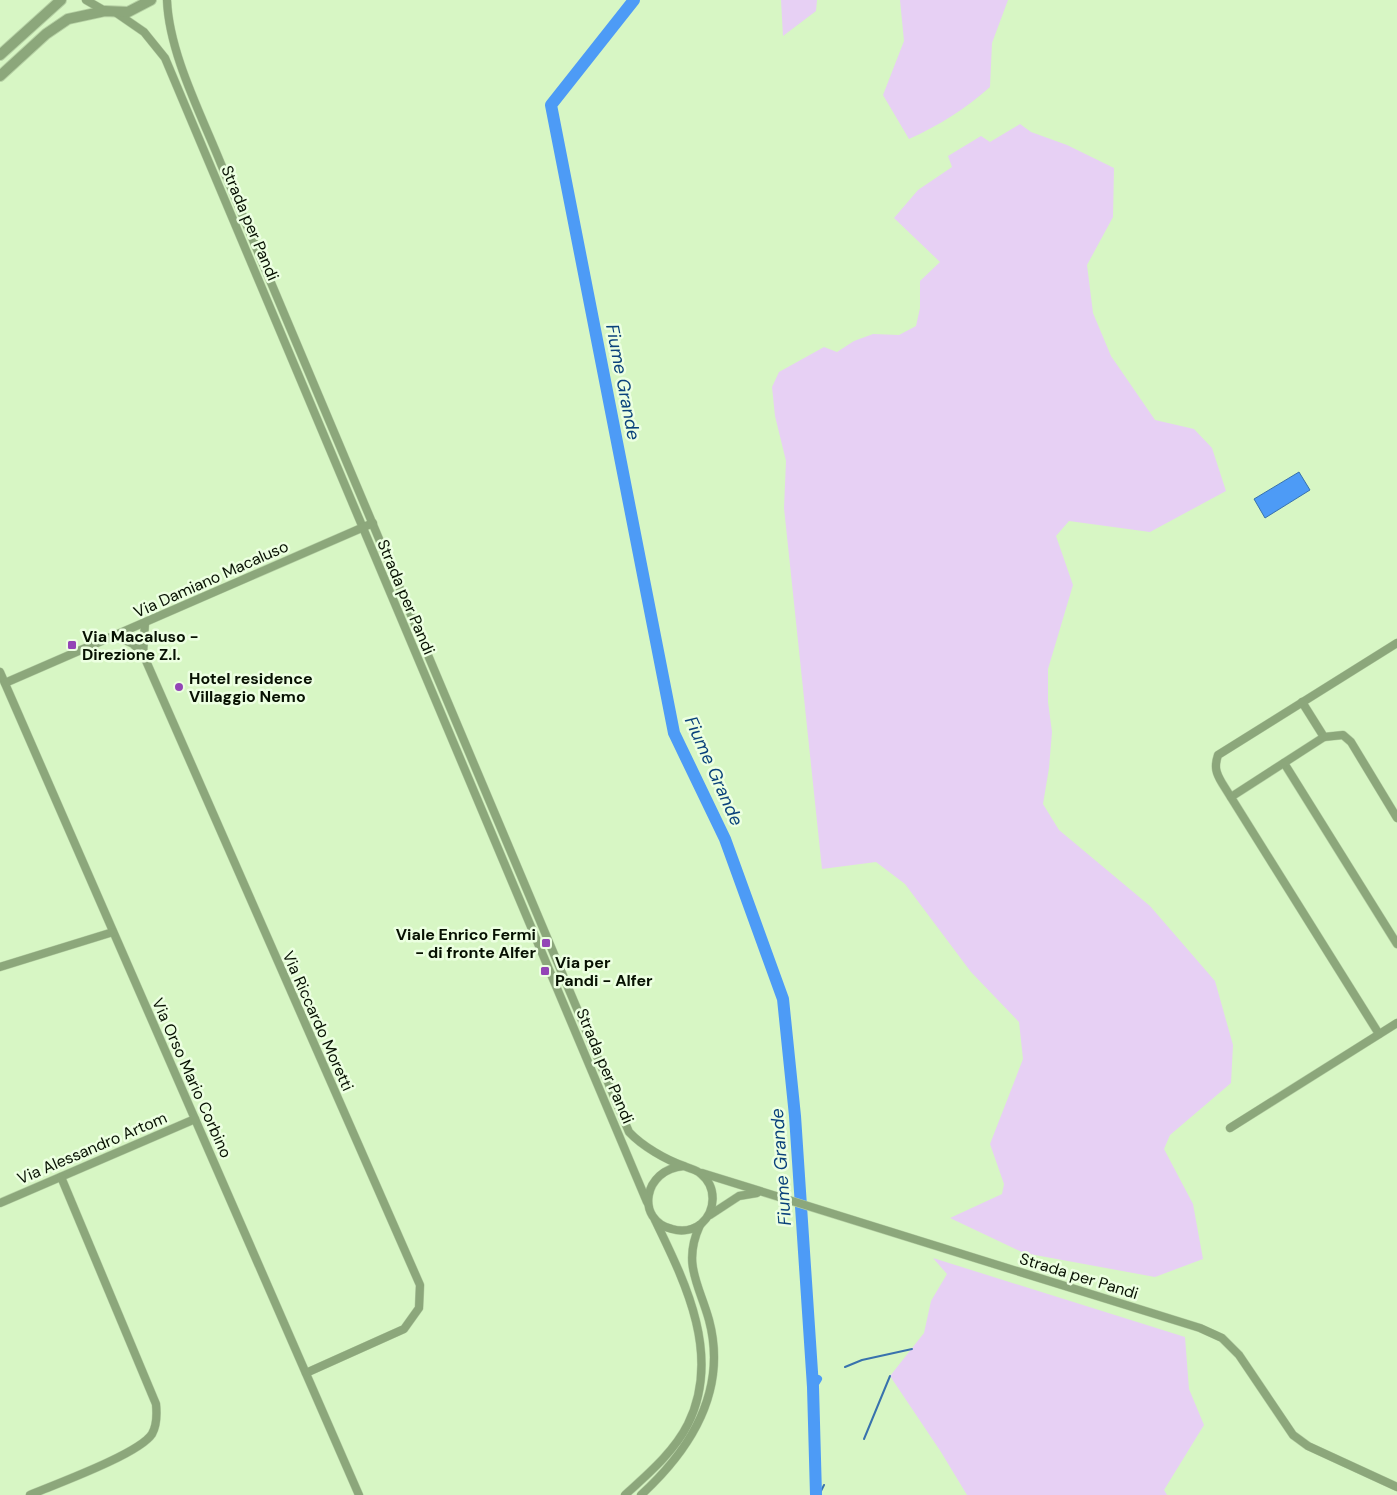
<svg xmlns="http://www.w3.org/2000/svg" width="1397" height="1495" font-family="'DM Sans',sans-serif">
	<rect width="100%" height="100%" fill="#d7f6c4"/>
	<!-- green -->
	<g fill="#e7d0f4">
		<polygon points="781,0 817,0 816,11 783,36"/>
		<path d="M900,0H1008L992,43L990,87C965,109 940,125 909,139L883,95L904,41Z"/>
		<polygon points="1020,124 1031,132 1067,145 1114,168 1113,217 1087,265 1093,313 1111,356 1155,420 1194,429 1212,448 1226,491 1150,532 1069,521 1056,536 1073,585 1048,669 1048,702 1052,732 1049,768 1043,804 1059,830 1150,906 1215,981 1233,1045 1231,1083 1170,1135 1164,1149 1193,1204 1203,1259 1155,1277 1024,1253 950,1218 1002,1194 1004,1184 990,1144 1023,1059 1019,1022 971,972 905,884 876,862 822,869 784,508 786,461 775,416 772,387 779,372 824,347 837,352 854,341 873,334 899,335 916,326 920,308 920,281 940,262 894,218 918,190 952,167 948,156 981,136 990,142"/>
		<polygon points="933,1258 1185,1337 1189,1389 1204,1425 1164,1490 1167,1495 967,1495 941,1452 890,1376 924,1333 931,1301 947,1274"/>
	</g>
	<!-- water -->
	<polygon fill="#4d9bf6" stroke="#3872ad" points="1299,472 1310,490 1265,518 1254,499"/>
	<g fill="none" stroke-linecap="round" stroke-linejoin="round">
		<!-- stream -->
		<g stroke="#3872ad" stroke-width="2">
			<polyline points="845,1367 862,1360 912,1349"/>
			<polyline points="864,1439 890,1376"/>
			<polyline points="819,1495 824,1485"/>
		</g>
		<!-- canal -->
		<polyline stroke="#4d9bf6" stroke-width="8" points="813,1387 818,1379"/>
		<!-- river -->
		<polyline stroke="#4d9bf6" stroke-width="12" points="634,0 551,105 674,733 725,839 783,999 795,1116 813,1387 816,1495"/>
		<defs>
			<g id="minor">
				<polyline points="86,0 105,11"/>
				<path d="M167,0C169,53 201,114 221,164L629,1132C642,1146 666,1160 684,1166C690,1169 696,1169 701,1174C717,1187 716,1211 701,1224C693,1230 682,1232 672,1229C635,1220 643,1169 684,1166"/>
				<polyline points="115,12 144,32 165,58 647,1202"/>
				<polyline points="145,623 143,654 420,1285 419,1308 404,1329 306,1373"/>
				<polyline points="116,636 133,644 143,654"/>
				<polyline points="0,672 359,1495"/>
				<polyline points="5,683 373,523"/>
				<polyline points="1302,702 1324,737 1343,735 1351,742 1397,818"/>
				<polyline points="1284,763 1397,944"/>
				<polyline points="1231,797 1324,737"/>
				<polyline points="0,967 113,932"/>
				<path d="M1379,1034L1222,783C1216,773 1214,767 1218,755L1397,643"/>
				<polyline points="1230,1128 1397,1023"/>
				<polyline points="702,1173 1200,1328 1222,1338 1239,1355 1293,1435 1308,1446 1397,1487"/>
				<polyline points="0,1203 195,1119"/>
				<polyline points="710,1215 739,1196 757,1193"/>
				<path d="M30,1495C56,1484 139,1454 152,1434C157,1425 157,1414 156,1404L61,1177"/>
				<path d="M625,1495C648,1474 674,1452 688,1424C722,1355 685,1282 655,1220"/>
				<path d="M641,1495C691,1449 728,1391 709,1320C699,1284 682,1264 700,1225"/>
			</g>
			<g id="tertiary">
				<polyline points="0,55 61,0"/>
				<polyline points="0,76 46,34 68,19 105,11 128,12 151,0"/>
			</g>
		</defs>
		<!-- minor casing -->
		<use href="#minor" stroke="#b6d1a5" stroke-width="9"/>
		<!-- tertiary casing -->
		<use href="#tertiary" stroke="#b6d1a5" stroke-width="12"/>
		<!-- minor -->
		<use href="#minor" stroke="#8ca77b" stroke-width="8"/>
		<!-- tertiary -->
		<use href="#tertiary" stroke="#8ca77b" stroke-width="10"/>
	</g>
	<!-- markers -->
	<g fill="#9345b6" stroke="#ecffe1" stroke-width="2">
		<rect x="67" y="640" width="10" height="10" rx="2.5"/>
		<circle cx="179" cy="687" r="5"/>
		<rect x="541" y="938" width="10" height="10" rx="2.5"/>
		<rect x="540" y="966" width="10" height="10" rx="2.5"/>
	</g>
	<g text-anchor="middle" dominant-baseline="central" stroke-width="5" stroke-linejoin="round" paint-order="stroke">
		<!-- street labels -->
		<g font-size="16" fill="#071102" stroke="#ecffe1">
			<text transform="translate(250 223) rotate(67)">Strada per Pandi</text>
			<text transform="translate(211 579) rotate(-24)">Via Damiano Macaluso</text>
			<text transform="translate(406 597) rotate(67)">Strada per Pandi</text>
			<text transform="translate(318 1021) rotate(66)">Via Riccardo Moretti</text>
			<text transform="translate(605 1066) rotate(67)">Strada per Pandi</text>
			<text transform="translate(192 1078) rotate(66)">Via Orso Mario Corbino</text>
			<text transform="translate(92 1148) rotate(-23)">Via Alessandro Artom</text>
			<text transform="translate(1079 1276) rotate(17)">Strada per Pandi</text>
		</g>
		<!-- poi labels -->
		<g font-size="16" font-weight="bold" fill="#071102" stroke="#ecffe1" text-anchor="start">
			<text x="82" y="636">Via Macaluso -<tspan x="82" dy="18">Direzione Z.I.</tspan></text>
			<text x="189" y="678">Hotel residence<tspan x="189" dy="18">Villaggio Nemo</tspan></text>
			<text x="536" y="934" text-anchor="end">Viale Enrico Fermi<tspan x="536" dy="18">- di fronte Alfer</tspan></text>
			<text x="555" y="962">Via per<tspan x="555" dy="18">Pandi - Alfer</tspan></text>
		</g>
		<!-- water labels -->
		<g font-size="18" font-style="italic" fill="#0a427b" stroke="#ecffe1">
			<text transform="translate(623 382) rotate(79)">Fiume Grande</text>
			<text transform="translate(714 771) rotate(66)">Fiume Grande</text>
			<text transform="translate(781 1167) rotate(-94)">Fiume Grande</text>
		</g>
	</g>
</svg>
